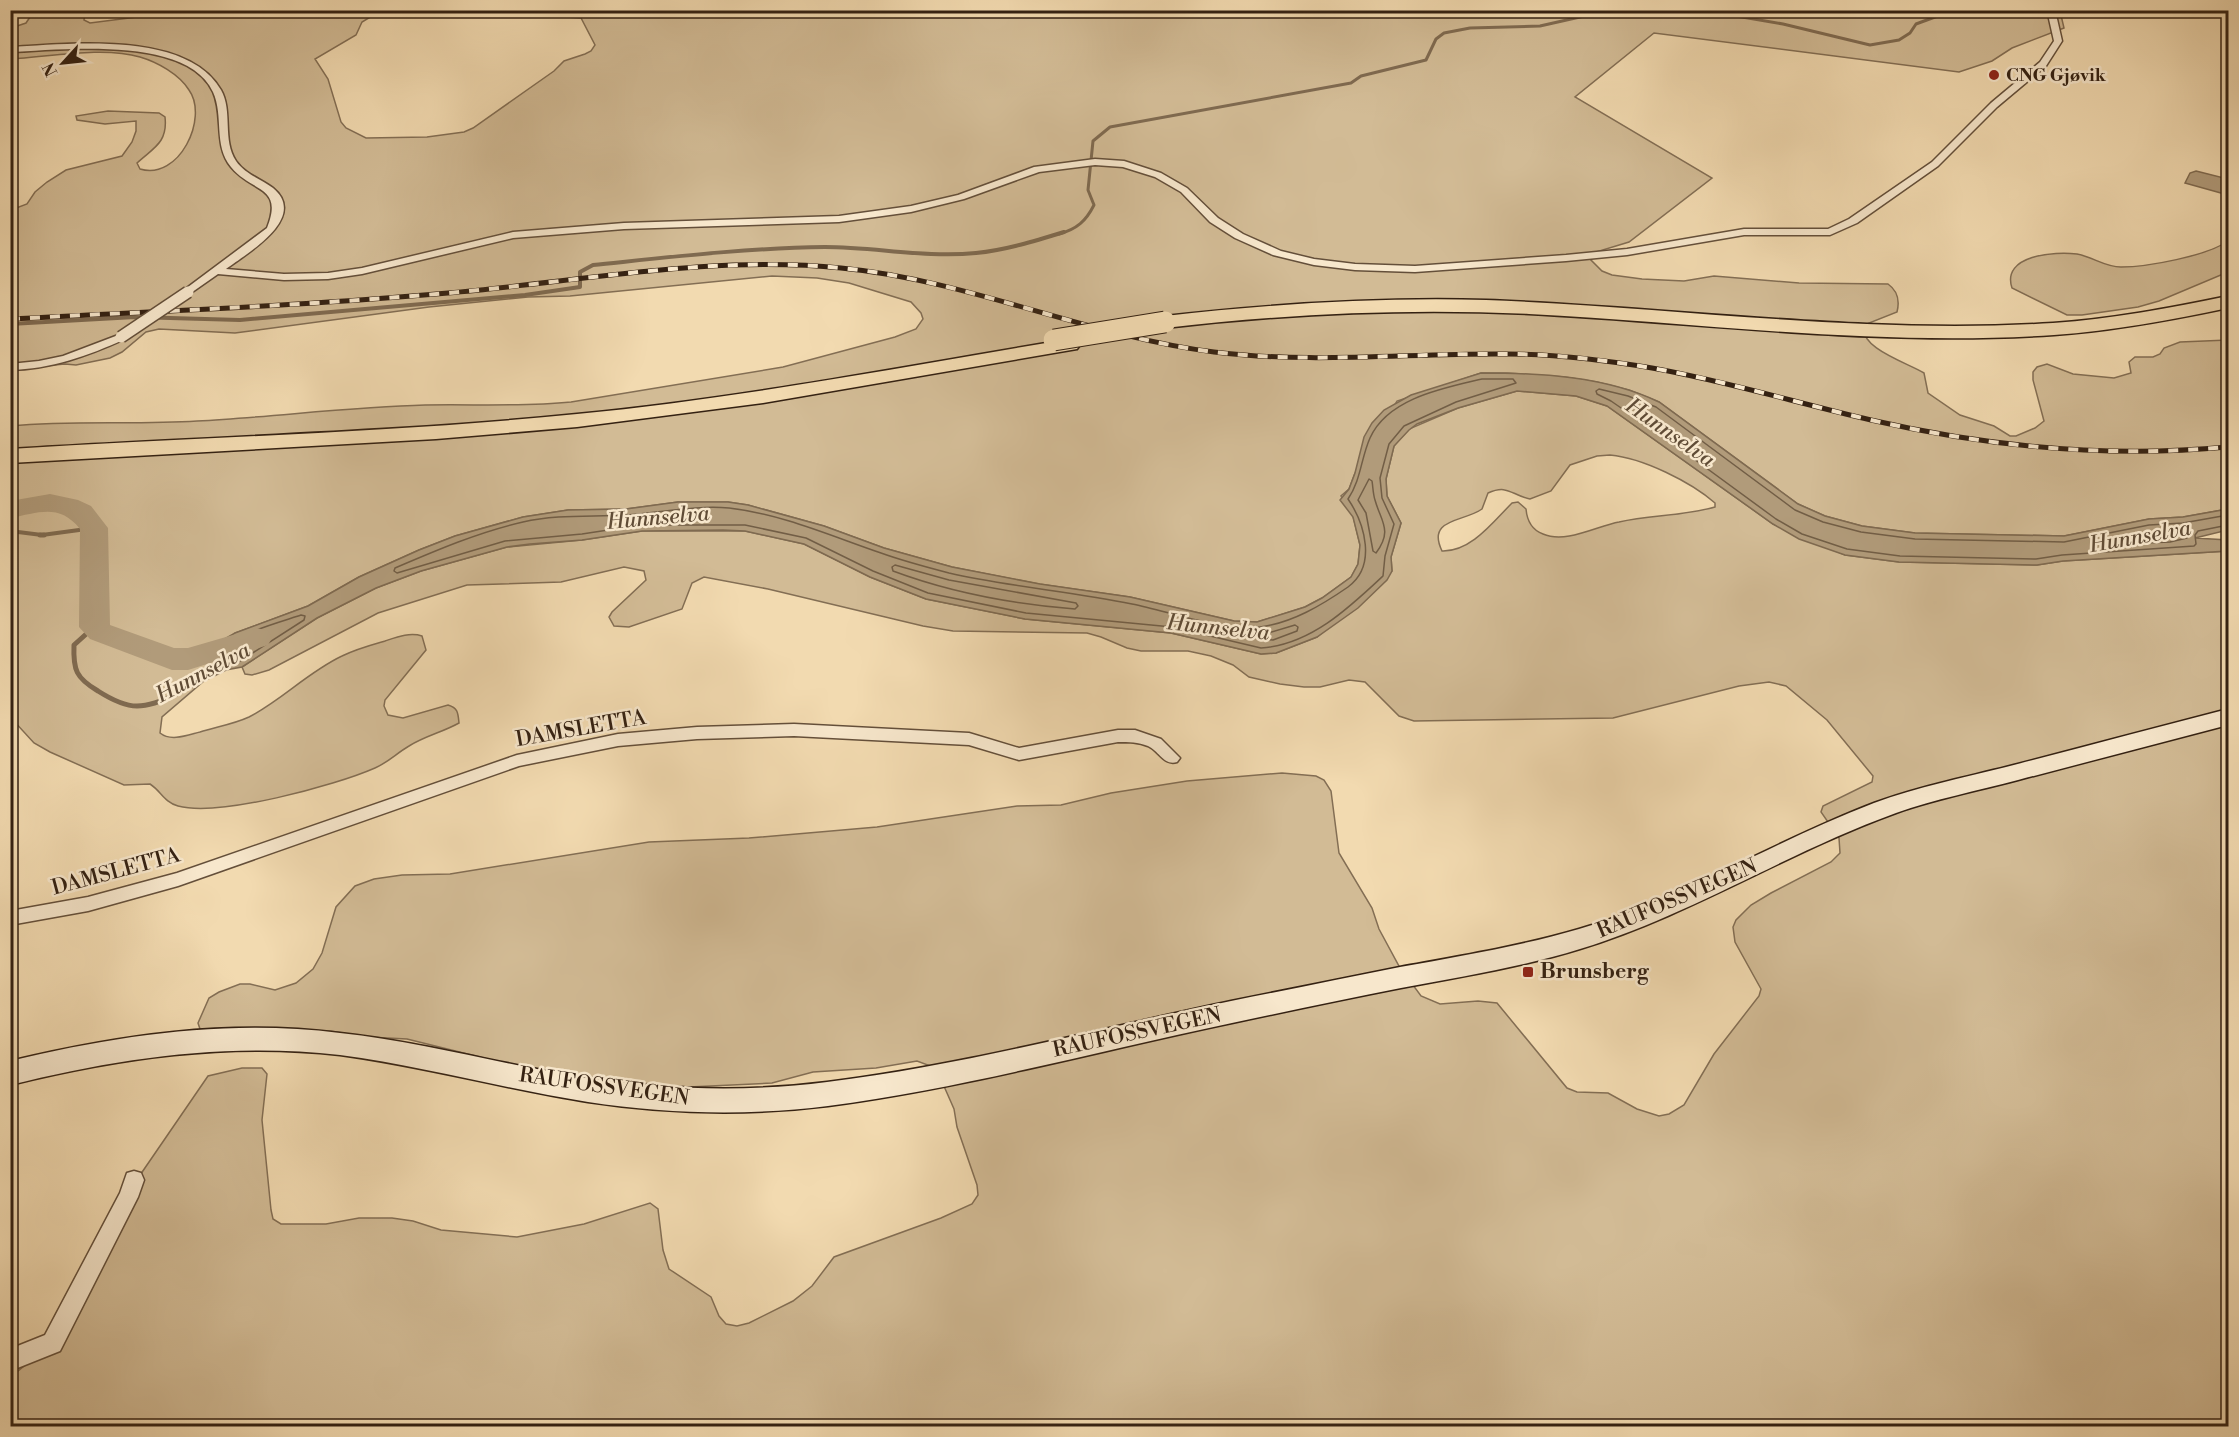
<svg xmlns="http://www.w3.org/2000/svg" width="2239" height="1437" font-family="'Libre Bodoni',serif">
	<rect width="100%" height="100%" fill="#f2dab0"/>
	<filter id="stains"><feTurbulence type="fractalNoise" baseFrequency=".00333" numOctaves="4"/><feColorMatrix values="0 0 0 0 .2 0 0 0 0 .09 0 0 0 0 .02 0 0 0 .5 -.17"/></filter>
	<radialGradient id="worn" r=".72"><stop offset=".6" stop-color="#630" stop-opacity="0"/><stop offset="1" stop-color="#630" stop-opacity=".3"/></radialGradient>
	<!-- green -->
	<g fill="#d2bb95" stroke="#836e54" stroke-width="1.5" fill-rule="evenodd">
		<path d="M152,10L370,11L377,13L362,22L356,35L315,59L328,79L341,122L346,128L366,138L427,137L464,132L473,128L554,71L564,61L585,54L591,51L595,45L581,18L566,17L560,11H2060L2064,28L2012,48L1992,61L1959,72L1654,33L1575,97L1712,178L1629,242L1586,255L1602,271L1612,275L1642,279L1684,281L1714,276L1799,283L1888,284C1898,291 1900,300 1897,312L1864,325C1858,348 1908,363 1924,373L1928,393L1960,415L1994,426L2010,436H2016L2035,428L2044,421L2033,380V372L2037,367L2047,364L2073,374L2114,378L2131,373L2129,362L2135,357H2153L2160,354L2164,348L2180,342L2228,340V509L2183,517L2149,519L2064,536L1915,533L1862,526L1825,516L1798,504L1659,402L1629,390L1597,382L1565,377L1507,373H1481L1397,401L1355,473L1349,489L1341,496L1353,516L1360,545L1358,564L1351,577L1322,598L1305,607L1257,622L1234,621L1130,597L1039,584L952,567L884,548L824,526L748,505L728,502H678L626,509L568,510L523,517L455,536L419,550L359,577L308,606L235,633L222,667L226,670L204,681L162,717L160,733C171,742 188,735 200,732C216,727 234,724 249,717C282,700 308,672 342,656C356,649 371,645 385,641C397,637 410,632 422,636L426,650L385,700L384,706L388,715L403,718L448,705C458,708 458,713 459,723C443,732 425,736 409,746C397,753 387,763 375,768C334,786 219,817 178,806C164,802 161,791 150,784L124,785L50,752L34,743L12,719L10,632L14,619L10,611L11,426C72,420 135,425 197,421C273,417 349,407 425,405C474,404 522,407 571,402L783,367L895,337L916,329L923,319L921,313L911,302L849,283L817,278L772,276L570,296L528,297L429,307L235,333L159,329L146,332L122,352L110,358L76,365L65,364L11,369L10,239L16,232L11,230V210L27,204L35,192L47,182L66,170L122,156L132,142L136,131V121L105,124L77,120L76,116L108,111L159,113L165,117C168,143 153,148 137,163L140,169C179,181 209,118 189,90C179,74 157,62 140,57C103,46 49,57 11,59V28L26,23L34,11H85L84,20L90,23L137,17Z"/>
		<path d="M2228,241V272L2159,301L2138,307L2082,315H2067L2012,288C2001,255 2055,251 2077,254C2093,257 2105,267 2121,267C2147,267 2207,256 2228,241Z"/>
		<path d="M1517,391L1576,396L1607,406L1773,524L1845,555L1899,562L2037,565L2063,561L2228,551V1426H11L10,1374L18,1371L43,1350L136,1181L208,1076L242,1068H262L267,1074L262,1120L271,1210L273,1219L281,1224H326L359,1218H392L413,1221L441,1230L517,1237L584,1224L650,1203L658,1209L663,1250L669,1269L711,1297L719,1316L726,1324L737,1326L749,1323L793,1301L812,1286L834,1257L941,1218L972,1204L978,1195L977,1185L957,1127L954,1109L936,1068L917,1061L876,1068L813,1072L772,1083L689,1087L627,1082L508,1064L407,1039L368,1037L330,1031L200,1029L198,1023L209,998L219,992L240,984H250L275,990L296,983L313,969L322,953L336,907L355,886L374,879L402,875L450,874L649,842L749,838L877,827L1017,806L1061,805L1111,793L1187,781L1282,773L1316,776L1324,780L1331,791L1339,853L1372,908L1379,929L1399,966L1421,996L1440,1004L1478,1001L1497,1003L1567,1088L1577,1092L1608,1093L1637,1109L1659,1116L1669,1114L1684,1105L1714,1054L1759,996L1761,989L1735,942L1733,927L1736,920L1751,905L1771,893L1831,862L1840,853L1839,838L1821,812L1823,806L1872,782L1873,776L1827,720L1786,686L1769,682L1739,686L1613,718L1414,721L1399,716L1365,682L1349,680L1320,687H1304L1280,684L1249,677L1233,665L1211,656L1188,651H1141L1127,648L1101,637L1087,633L953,631L923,626L768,589L704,577L692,583L682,609L629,627L614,626L609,617L612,612L646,580L644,571L624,567L561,582L467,585L378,613L269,670L252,675L245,674L242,667L317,618L376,588L421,571L507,547L582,540L642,531H745L804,544L870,577L926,599L1025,619L1171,633L1261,654L1276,653L1317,637L1392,571L1391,557L1401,523L1387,496L1386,479L1394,446L1409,429L1458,408ZM1610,455C1643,458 1691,482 1715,503V507C1683,516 1651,515 1619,522C1597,526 1566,544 1543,534C1532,530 1527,520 1526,509L1518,502L1512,503C1493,522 1471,552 1442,551C1426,518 1464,522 1482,509L1488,493C1508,484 1511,495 1530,499L1551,491L1570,465L1597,456Z"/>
	</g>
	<!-- water -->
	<g fill="#b19b7a" stroke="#7f6a50" stroke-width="1.5">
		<polygon points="2196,171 2228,179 2228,195 2185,183 2190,173"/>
		<path d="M1481,373C1540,373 1605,376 1659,402L1798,504L1825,516L1862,526L1915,533L2064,536L2149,519L2183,517L2228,509V530L2195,538L2228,540V551L2063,561L2037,565L1899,562L1845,555L1799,539L1773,524L1607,406L1576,396L1517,391L1458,408L1417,424L1409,430L1394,446L1386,479L1387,496L1401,523L1391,557L1392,571L1387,580L1358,608L1317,637L1276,653L1261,654L1171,633L1025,619L926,599L870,577L804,544L745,531L723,530L642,531L582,540L530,544L507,547L421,571L376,588L317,618L242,667L226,670C217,664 215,653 216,644L235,633L308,606L359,577L419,550L455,536L523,517L568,510L626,509L678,502H728L748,505L824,526L884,548L952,567L1040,584L1130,597L1234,621L1257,622L1305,607L1322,598L1351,577L1358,564L1360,545L1353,517L1340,500L1349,489L1355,473L1364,437L1372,423L1384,410L1411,395Z"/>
	</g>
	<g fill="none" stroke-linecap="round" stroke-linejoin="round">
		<!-- shore -->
		<g stroke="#725e46" stroke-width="1.5">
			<path d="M1482,379H1513L1516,383L1456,402L1404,426L1389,444L1380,478L1382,498L1394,524L1385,556L1383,576C1349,608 1310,645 1261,648L1172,627L1026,613L928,593L873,571L806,538L745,525H641L582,534L505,541L397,573L394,571L395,568C437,550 479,532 523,522C557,514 592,517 626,515C661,513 694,505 729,508C782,514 831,536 881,553C903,561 926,567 949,573C1009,587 1071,591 1132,604C1168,611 1224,632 1260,627C1292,623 1322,605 1348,587C1377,566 1365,524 1348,499C1361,480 1361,458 1370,438C1388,398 1444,388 1482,379Z"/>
			<path d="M1369,479L1372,481C1373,487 1373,494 1375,500C1381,522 1393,530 1376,553L1373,551L1366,513L1358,500Z"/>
			<polyline points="2228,515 2183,523 2149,525 2064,542 1915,539 1861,532 1823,522 1795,510 1656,407 1628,396 1599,389 1596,391 1597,394 1611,401 1679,448 1776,519 1802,534 1847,549 1900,556 2036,559 2062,555 2194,546 2196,544 2195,535 2198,531 2228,525"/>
			<polygon points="2185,530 2188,532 2187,538 2170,542 2119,544 2117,542 2138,534"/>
			<path d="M895,565L949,580L1076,603L1078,606L1075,609C1012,604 952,593 893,571L892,567Z"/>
			<path d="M301,615L305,616L304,620L240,661L226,662L221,652C227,636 284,621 301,615Z"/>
			<polygon points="1295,625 1298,627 1297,631 1273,640 1260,639 1262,635"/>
		</g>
		<!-- stream-far2 -->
		<g stroke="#7f6a50" stroke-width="3">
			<polyline points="1701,10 1783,24 1870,45 1899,40 1910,33 1916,24 1954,10"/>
			<path d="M1059,234C1077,229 1086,221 1094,205L1088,190L1093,141L1110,127L1351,83L1361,76L1426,60L1436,39L1444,33L1470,28L1540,26L1611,10"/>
		</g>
		<!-- stream-far1 -->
		<g stroke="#7f6a50" stroke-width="4">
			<path d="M10,324L135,317L240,320L525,295L580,287V272L593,265C671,257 747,248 825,247C875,247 926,258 976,253C1006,250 1035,241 1064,232"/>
			<polyline points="10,531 42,535 94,528"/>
		</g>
		<!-- stream -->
		<g stroke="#7f6a50" stroke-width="5">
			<polyline points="40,535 44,535"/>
			<path d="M94,627L74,645C73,670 76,678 98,691C109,698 123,706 137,706C164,706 203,679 226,665"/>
		</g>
		<!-- river -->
		<path fill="#b19b7a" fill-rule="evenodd" d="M50,494L78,500L91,506L108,528L110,625L174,648H188L257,628L268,631L272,638L268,645L188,670H172L90,639L79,627L80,529C59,503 39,513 10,518V501Z"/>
		<defs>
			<g id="street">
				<polygon points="10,10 21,10 10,14"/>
				<path d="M2047,10H2055L2062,41L2046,66L1997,107L1938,166L1857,223L1830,235H1744L1627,255L1566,261L1415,272L1355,270L1314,265L1273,255L1235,238L1210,222L1181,192L1155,177L1123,167L1095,165L1039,172L964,199L911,212L839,222L624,229L513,238L362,274L328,279L284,280L218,274L188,295L184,294V290L267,228C284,185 252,193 231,167C213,145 224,116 213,92C187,35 62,50 10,52V47C69,44 187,30 221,90C233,111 222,140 236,161C245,174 261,179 273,188C309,218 246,254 226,269L284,274L328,273L362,268L513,232L624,223L839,216L911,206L958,195L1034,167L1095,159L1124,161L1161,173L1187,188L1218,218L1243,234L1281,251L1314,259L1355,264L1415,266L1566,255L1627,249L1744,229H1828L1849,219L1932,162L1991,103L2040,62L2054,41Z"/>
				<path d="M121,334L127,337L125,339C88,356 51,369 10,370V364L39,361L63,356Z"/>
				<path d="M794,724L969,733L1019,748L1118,730H1135L1161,739L1180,758L1177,762C1164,766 1159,751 1148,746C1138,742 1129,742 1118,742L1019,760L969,745L794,736L697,739L618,746L519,766L178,886L88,911L10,925V911L88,897L177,873L517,755L618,734L697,727Z"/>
				<polygon points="134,1171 141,1173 144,1180 138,1197 60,1351 10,1371 10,1349 45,1335 120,1193 127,1173"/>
			</g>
			<path id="secondary" d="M2228,709V725C2158,743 2088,762 2018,780C1977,791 1935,799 1896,813C1788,852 1691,915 1580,949C1522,967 1461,977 1401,988C1345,999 1288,1011 1232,1023C1098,1051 965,1088 828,1106C748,1116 667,1114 588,1102C505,1089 423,1066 340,1055C228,1042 119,1058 10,1085V1061C119,1035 228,1019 340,1033C423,1042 504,1065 587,1078C667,1090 748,1092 827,1082C964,1065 1097,1029 1231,1001C1287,990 1344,978 1400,967C1460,956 1521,946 1579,929C1682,899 1774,841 1874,803C1917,787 1962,778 2006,767C2080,748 2154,728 2228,709Z"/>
			<g id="highway">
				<path d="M2228,296V308C2171,320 2113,331 2054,335C1878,347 1704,323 1529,314C1407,308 1286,314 1165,328L1158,326L1155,322L1158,318L1165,316C1272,304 1379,297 1486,300C1675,307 1864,335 2053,323C2112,319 2170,308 2228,296Z"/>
				<path d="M1070,339L1077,341L1080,345L1077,349L763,403L577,427L436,439L10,463V449C199,437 389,433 577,414C743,398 906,366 1070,339Z"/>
			</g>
		</defs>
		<!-- street casing -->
		<use href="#street" stroke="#644f3a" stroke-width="3"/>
		<!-- secondary casing -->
		<use href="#secondary" stroke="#342112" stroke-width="3"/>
		<!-- highway casing -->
		<use href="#highway" stroke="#342112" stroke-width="3"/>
		<!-- street -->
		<use href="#street" fill="#f7e7cc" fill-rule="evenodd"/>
		<!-- secondary -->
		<use href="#secondary" fill="#f7e7cc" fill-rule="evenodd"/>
		<!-- highway -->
		<use href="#highway" fill="#f2dab0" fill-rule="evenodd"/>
		<defs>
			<path id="rail" d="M10,319C156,311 302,306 448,293C578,282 710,255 841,268C968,280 1087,336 1214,352C1310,364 1409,353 1506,354C1555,354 1604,360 1652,368C1726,381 1797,403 1871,420C1989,447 2107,458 2228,447"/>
		</defs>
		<!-- rail casing -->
		<use href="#rail" stroke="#342112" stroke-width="5"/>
		<!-- rail -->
		<use href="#rail" stroke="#f7e7cc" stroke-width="4" stroke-dasharray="10" stroke-linecap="butt"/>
		<defs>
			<polyline id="street-bridge" points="121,337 188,292"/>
			<polyline id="highway-bridge" points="1054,340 1165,322"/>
		</defs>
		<!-- street-bridge casing -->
		<use href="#street-bridge" stroke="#644f3a" stroke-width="14" stroke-linecap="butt"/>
		<!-- highway-bridge casing -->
		<use href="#highway-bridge" stroke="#342112" stroke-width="23" stroke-linecap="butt"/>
		<!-- street-bridge -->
		<use href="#street-bridge" stroke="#f7e7cc" stroke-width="11"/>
		<!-- highway-bridge -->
		<use href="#highway-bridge" stroke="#f2dab0" stroke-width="21"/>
	</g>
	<!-- markers -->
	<g fill="#8f2418" stroke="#f7e7cc" stroke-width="2">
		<circle cx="1994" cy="75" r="6"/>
		<rect x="1522" y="966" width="12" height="12" rx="3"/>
	</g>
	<g text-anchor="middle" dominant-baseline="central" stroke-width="5" stroke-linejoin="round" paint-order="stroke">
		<!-- far-poi labels -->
		<g font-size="18" font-weight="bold" fill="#342112" stroke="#f7e7cc" text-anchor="start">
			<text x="2006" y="75">CNG Gjøvik</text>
		</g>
		<!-- street labels -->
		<g font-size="21" fill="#342112" stroke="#f7e7cc">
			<text transform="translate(581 729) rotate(-10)">DAMSLETTA</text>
			<text transform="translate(116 872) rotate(-15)">DAMSLETTA</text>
			<text transform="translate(1677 899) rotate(-23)">RAUFOSSVEGEN</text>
			<text transform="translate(1137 1033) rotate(-12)">RAUFOSSVEGEN</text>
			<text transform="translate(604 1087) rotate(8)">RAUFOSSVEGEN</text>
		</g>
		<!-- poi labels -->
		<g font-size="21" font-weight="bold" fill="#342112" stroke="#f7e7cc" text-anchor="start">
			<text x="1540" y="972">Brunsberg</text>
		</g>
		<!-- water labels -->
		<g font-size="22" font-style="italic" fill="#604c36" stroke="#f7e7cc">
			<text transform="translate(1670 433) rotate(35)">Hunnselva</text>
			<text transform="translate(658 518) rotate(-5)">Hunnselva</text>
			<text transform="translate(2140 537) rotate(-10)">Hunnselva</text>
			<text transform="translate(1218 628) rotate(6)">Hunnselva</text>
			<text transform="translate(203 673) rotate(-28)">Hunnselva</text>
		</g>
	</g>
	<!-- margin -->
	<rect width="2239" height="1437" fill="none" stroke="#f2dab0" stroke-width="36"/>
	<rect x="12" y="12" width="2215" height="1413" fill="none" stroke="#342112" stroke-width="3"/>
	<rect x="18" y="18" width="2203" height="1401" fill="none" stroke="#342112" stroke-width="1.5"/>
	<!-- north arrow -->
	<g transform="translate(63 63) rotate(243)" stroke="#f7e7cc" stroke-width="4.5" paint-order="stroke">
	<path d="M0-4.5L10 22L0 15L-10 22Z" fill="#342112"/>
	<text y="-9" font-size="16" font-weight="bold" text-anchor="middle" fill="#342112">N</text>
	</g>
	<rect width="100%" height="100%" filter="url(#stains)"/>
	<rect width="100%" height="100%" fill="url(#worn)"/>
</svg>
